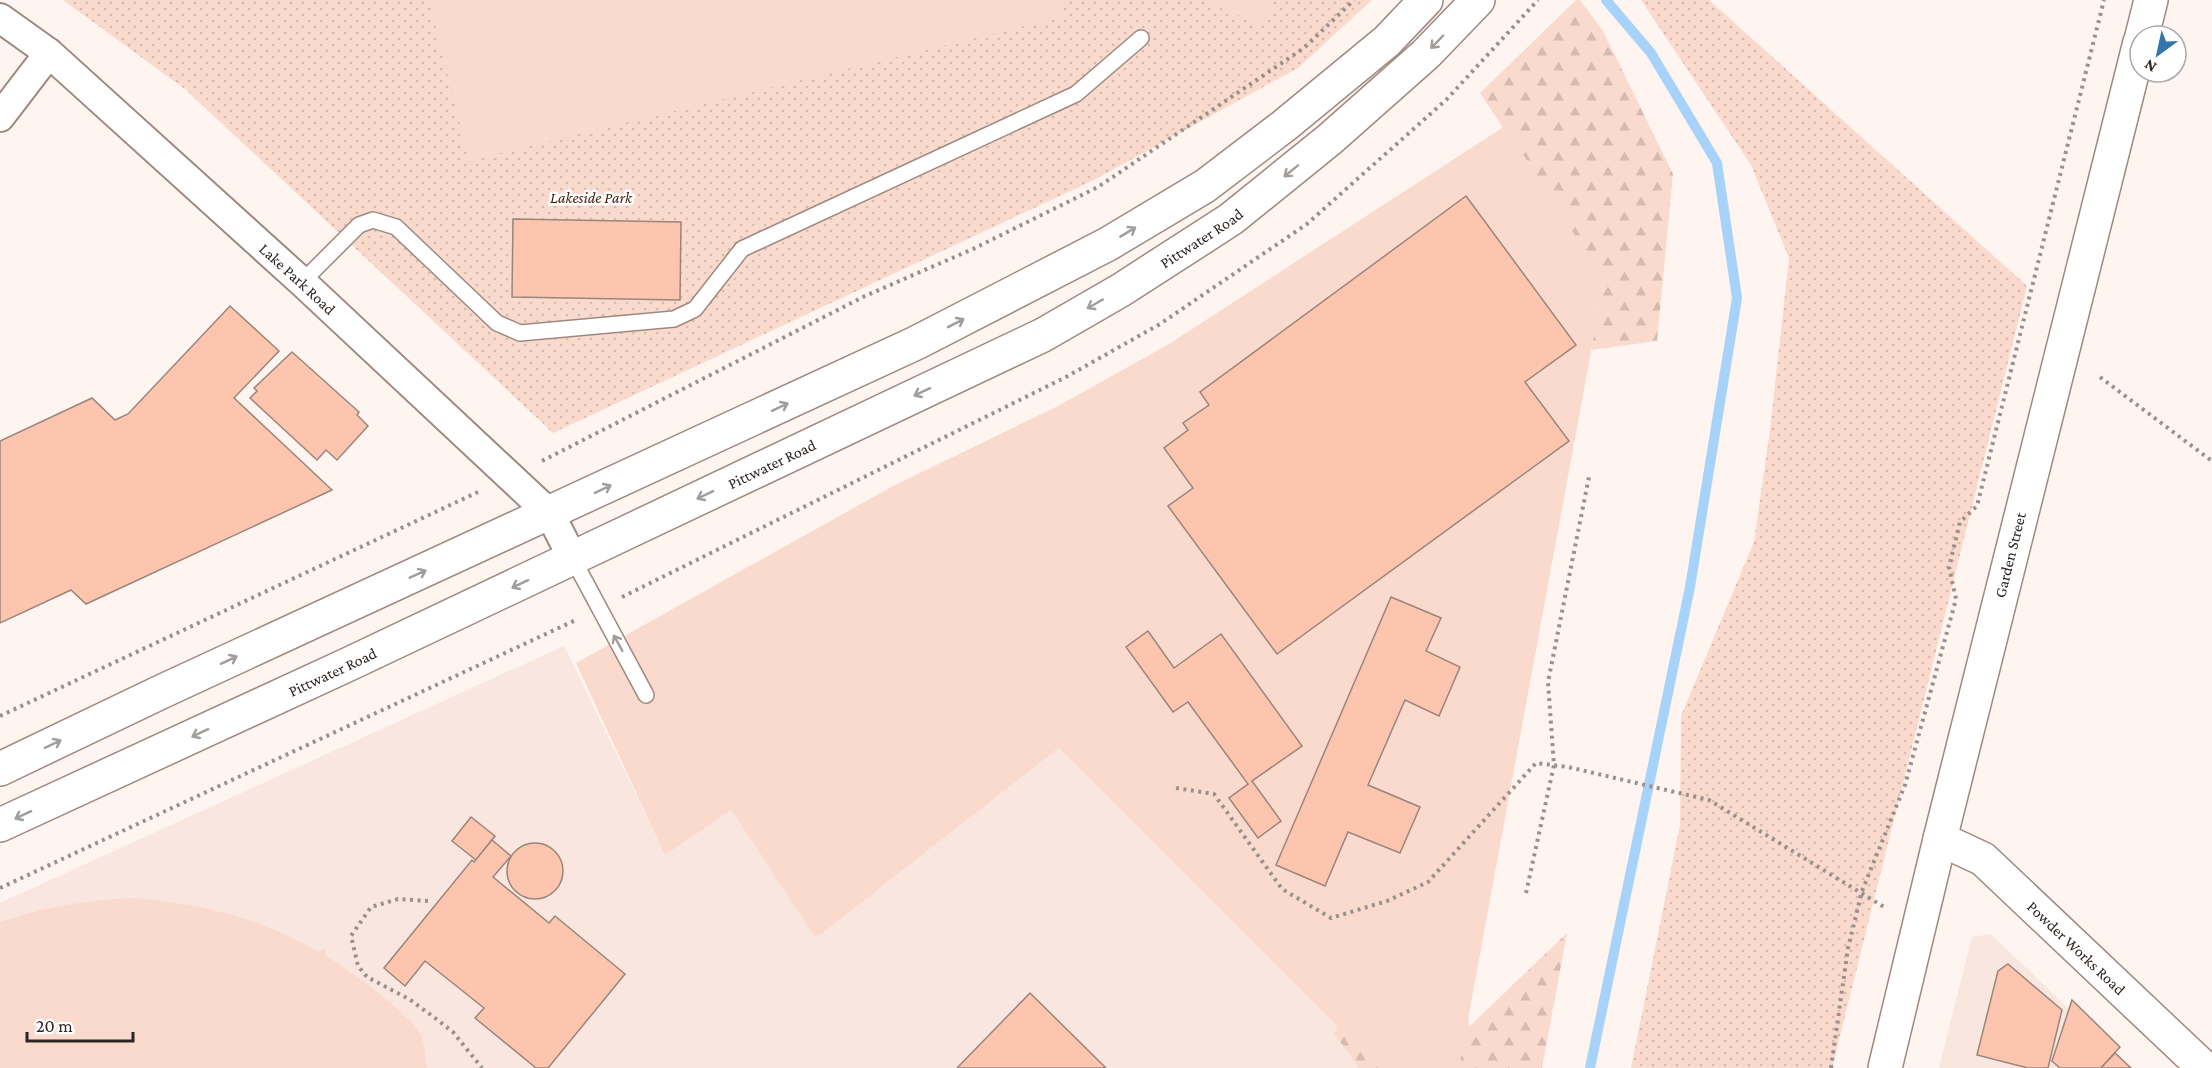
<svg xmlns="http://www.w3.org/2000/svg" width="2212" height="1068" font-family="'Crimson Pro',serif">
	<defs>
		<pattern id="grass-dots" width="8" height="8" patternUnits="userSpaceOnUse" patternTransform="scale(1.5)"><rect width="8" height="8" fill="#fadacd"/><path d="M2 2h.1M6 6h.1" fill="none" stroke="#d7bbb0" stroke-width="1.8" stroke-linecap="round"/></pattern>
		<pattern id="forest-firs" width="22" height="20" patternUnits="userSpaceOnUse" patternTransform="scale(1.5)"><rect width="22" height="20" fill="#fadacd"/><path d="M5 1l3.5 6h-7zM16 11l3.5 6h-7z" fill="#d7bbb0"/></pattern>
	</defs>
	<rect width="100%" height="100%" fill="#fef4f0"/>
	<!-- built -->
	<g fill="#f9e6de">
		<polygon points="564,646 665,854 731,810 816,938 1059,748 1379,1068 0,1068 0,903"/>
		<polygon points="1991,934 2130,1068 1939,1068 1972,937"/>
	</g>
	<!-- grass -->
	<g fill="url(#grass-dots)">
		<polygon points="63,0 1372,0 1298,68 1094,180 553,433 186,90"/>
		<polygon points="1641,0 1709,0 2027,286 1832,1068 1631,1068 1680,825 1681,716 1754,542 1770,430 1789,258 1751,165"/>
	</g>
	<!-- forest -->
	<g fill="url(#forest-firs)">
		<polygon points="1576,0 1580,0 1603,31 1673,174 1657,341 1591,350 1604,281 1480,93"/>
		<polygon points="1458,900 1469,1027 1567,933 1542,1068 1359,1068 1334,1033 1379,947"/>
	</g>
	<!-- garden -->
	<g fill="#fadacd">
		<polygon points="429,0 1061,0 1065,16 469,161"/>
		<polygon points="1202,0 1275,0 1264,26"/>
		<polygon points="1505,126 1604,281 1459,1068 1379,1068 1059,748 816,938 731,810 665,855 576,663 893,486 1058,406 1169,344"/>
		<path d="M134,898C199,904 259,917 317,951L325,949L326,956C349,970 409,1013 421,1035C425,1044 425,1058 427,1068H0V922C44,907 87,900 134,898Z"/>
	</g>
	<g fill="none" stroke-linecap="round" stroke-linejoin="round">
		<!-- stream -->
		<polyline stroke="#a7d2fa" stroke-width="10" points="1590,1068 1690,587 1737,298 1717,163 1651,53 1606,0"/>
	</g>
	<!-- building -->
	<g fill="#fdc5ad" stroke="#9a857d" stroke-width="1.5">
		<polygon points="1466,196 1576,345 1525,382 1569,441 1277,654 1168,506 1193,488 1164,448 1188,430 1183,423 1209,405 1200,392"/>
		<polygon points="513,219 681,222 680,300 512,297"/>
		<polygon points="230,306 279,351 234,398 332,490 86,604 71,590 0,623 0,441 92,398 115,420 128,414"/>
		<polygon points="292,352 359,412 357,415 368,426 337,460 326,450 317,460 250,398 257,391 254,388"/>
		<polygon points="1391,597 1441,618 1426,651 1460,667 1439,716 1405,700 1368,785 1420,807 1400,853 1348,832 1325,886 1276,865"/>
		<polygon points="1148,631 1174,668 1221,634 1302,746 1252,781 1281,821 1258,838 1229,798 1248,784 1188,702 1173,712 1126,647"/>
		<polygon points="471,817 495,836 476,860 452,841"/>
		<polygon points="492,840 511,856 493,877 549,923 555,916 625,974 548,1068 536,1068 475,1018 484,1008 425,961 405,986 384,968 472,860 474,862"/>
		<circle cx="535" cy="871" r="28"/>
		<polygon points="2008,964 2062,1010 2048,1068 2028,1068 1977,1055 1998,971"/>
		<polygon points="1030,993 1106,1068 957,1068"/>
		<polygon points="2072,1000 2120,1047 2101,1068 2060,1068 2052,1061"/>
		<polygon points="2115,1053 2131,1068 2101,1068"/>
	</g>
	<g fill="none" stroke-linecap="round" stroke-linejoin="round">
		<defs>
			<g id="service">
				<polyline points="302,282 359,225 373,220 396,227 497,323 520,333 674,319 695,309 742,249 1076,94 1141,38"/>
				<polyline points="573,559 646,695"/>
			</g>
			<g id="minor">
				<path id="s1" d="M0,18L49,53L302,282L550,514L573,559"/>
				<polyline points="0,117 49,53"/>
			</g>
			<polyline id="tertiary" points="1885,1068 1940,839"/>
			<g id="secondary">
				<polyline points="2142,36 2151,0"/>
				<path id="s2" d="M2140,42L1940,839L1983,859L2204,1068"/>
			</g>
			<g id="trunk">
				<polyline points="0,769 163,691 916,343 1108,244 1205,186 1285,125 1387,41 1426,0"/>
				<path id="s3" d="M0,825L349,664L1043,335L1121,290L1231,219L1330,139L1426,54L1478,0"/>
			</g>
		</defs>
		<!-- service casing -->
		<use href="#service" stroke="#9e8980" stroke-width="18"/>
		<!-- minor casing -->
		<use href="#minor" stroke="#9e8980" stroke-width="32"/>
		<!-- tertiary casing -->
		<use href="#tertiary" stroke="#9e8980" stroke-width="36"/>
		<!-- secondary casing -->
		<use href="#secondary" stroke="#9e8980" stroke-width="36"/>
		<!-- trunk casing -->
		<use href="#trunk" stroke="#9e8980" stroke-width="36"/>
		<!-- path -->
		<g stroke="#9a918d" stroke-width="4" stroke-dasharray="3 4.5" stroke-linecap="butt">
			<polyline points="2100,377 2212,461"/>
			<polyline points="542,461 865,296 973,249 1098,187 1304,48 1354,0"/>
			<polyline points="622,597 1066,377 1160,324 1307,224 1447,99 1538,0"/>
			<polyline points="0,716 478,492"/>
			<polyline points="1176,788 1214,794 1282,889 1331,918 1387,901 1428,882 1536,763 1568,767 1709,800 1884,907"/>
			<polyline points="0,888 578,619"/>
			<polyline points="1526,893 1554,765 1548,682 1589,477"/>
			<polyline points="428,901 398,899 371,907 351,936 358,966 367,977 409,999 435,1018 453,1032 482,1068"/>
			<polyline points="1831,1068 1848,948 1862,891 1905,785 1956,599 1949,567 1960,522 1977,506 2104,0"/>
		</g>
		<!-- service -->
		<use href="#service" stroke="#fff" stroke-width="15"/>
		<!-- minor -->
		<use href="#minor" stroke="#fff" stroke-width="28"/>
		<!-- tertiary -->
		<use href="#tertiary" stroke="#fff" stroke-width="33"/>
		<!-- secondary -->
		<use href="#secondary" stroke="#fff" stroke-width="33"/>
		<!-- trunk -->
		<use href="#trunk" stroke="#fff" stroke-width="33"/>
	</g>
	<!-- one-way arrows -->
	<defs><path id="oneway-shaft" d="M-6 0H5M1.5-3L5.5 0L1.5 3" fill="none" stroke-width="1.6" stroke-linecap="round" stroke-linejoin="round" transform="scale(1.5)"/></defs>
	<g stroke="#a09d9b">
		<use href="#oneway-shaft" transform="translate(1437 42) rotate(134)"/>
		<use href="#oneway-shaft" transform="translate(1291 171) rotate(141)"/>
		<use href="#oneway-shaft" transform="translate(1128 232) rotate(-31)"/>
		<use href="#oneway-shaft" transform="translate(1095 304) rotate(150)"/>
		<use href="#oneway-shaft" transform="translate(956 323) rotate(-27)"/>
		<use href="#oneway-shaft" transform="translate(922 392) rotate(155)"/>
		<use href="#oneway-shaft" transform="translate(780 407) rotate(-25)"/>
		<use href="#oneway-shaft" transform="translate(603 489) rotate(-25)"/>
		<use href="#oneway-shaft" transform="translate(705 495) rotate(154)"/>
		<use href="#oneway-shaft" transform="translate(418 574) rotate(-24)"/>
		<use href="#oneway-shaft" transform="translate(520 584) rotate(155)"/>
		<use href="#oneway-shaft" transform="translate(618 643) rotate(-119)"/>
		<use href="#oneway-shaft" transform="translate(229 660) rotate(-25)"/>
		<use href="#oneway-shaft" transform="translate(200 733) rotate(155)"/>
		<use href="#oneway-shaft" transform="translate(53 744) rotate(-26)"/>
		<use href="#oneway-shaft" transform="translate(23 815) rotate(155)"/>
	</g>
	<g text-anchor="middle" dominant-baseline="central" stroke-width="5" stroke-linejoin="round" paint-order="stroke">
		<!-- park labels -->
		<g font-size="16" font-style="italic" fill="#431f0f" stroke="#fff">
			<text x="591" y="197">Lakeside Park</text>
		</g>
		<!-- street labels -->
		<g font-size="16" fill="#2d2521" stroke="#fff">
			<text stroke="none"><textPath href="#s3" startOffset="1338">Pittwater Road</textPath></text>
			<text stroke="none"><textPath href="#s1" startOffset="396">Lake Park Road</textPath></text>
			<text stroke="none"><textPath href="#s3" startOffset="852">Pittwater Road</textPath></text>
			<text transform="translate(2010 555) rotate(-76)">Garden Street</text>
			<text stroke="none"><textPath href="#s3" startOffset="366">Pittwater Road</textPath></text>
			<text stroke="none"><textPath href="#s2" startOffset="998">Powder Works Road</textPath></text>
		</g>
	</g>
	<!-- north arrow -->
	<g transform="translate(2158 54) rotate(213)"><circle r="28" fill="#ffffff" stroke="#aba8a6" stroke-width="1.5"/>
	<path d="M0-4.5L10 22L0 15L-10 22Z" fill="#3375ac"/>
	<text y="-9" font-size="16" font-weight="bold" text-anchor="middle" fill="#2d2521">N</text>
	</g>
	<!-- scale -->
	<path d="M27 1032v9h106v-9" fill="none" stroke="#2d2521" stroke-width="3"/>
	<text x="36" y="1032" font-size="18" fill="#2d2521" stroke="#ffffff" stroke-width="4.5" paint-order="stroke">20 m</text>
</svg>
